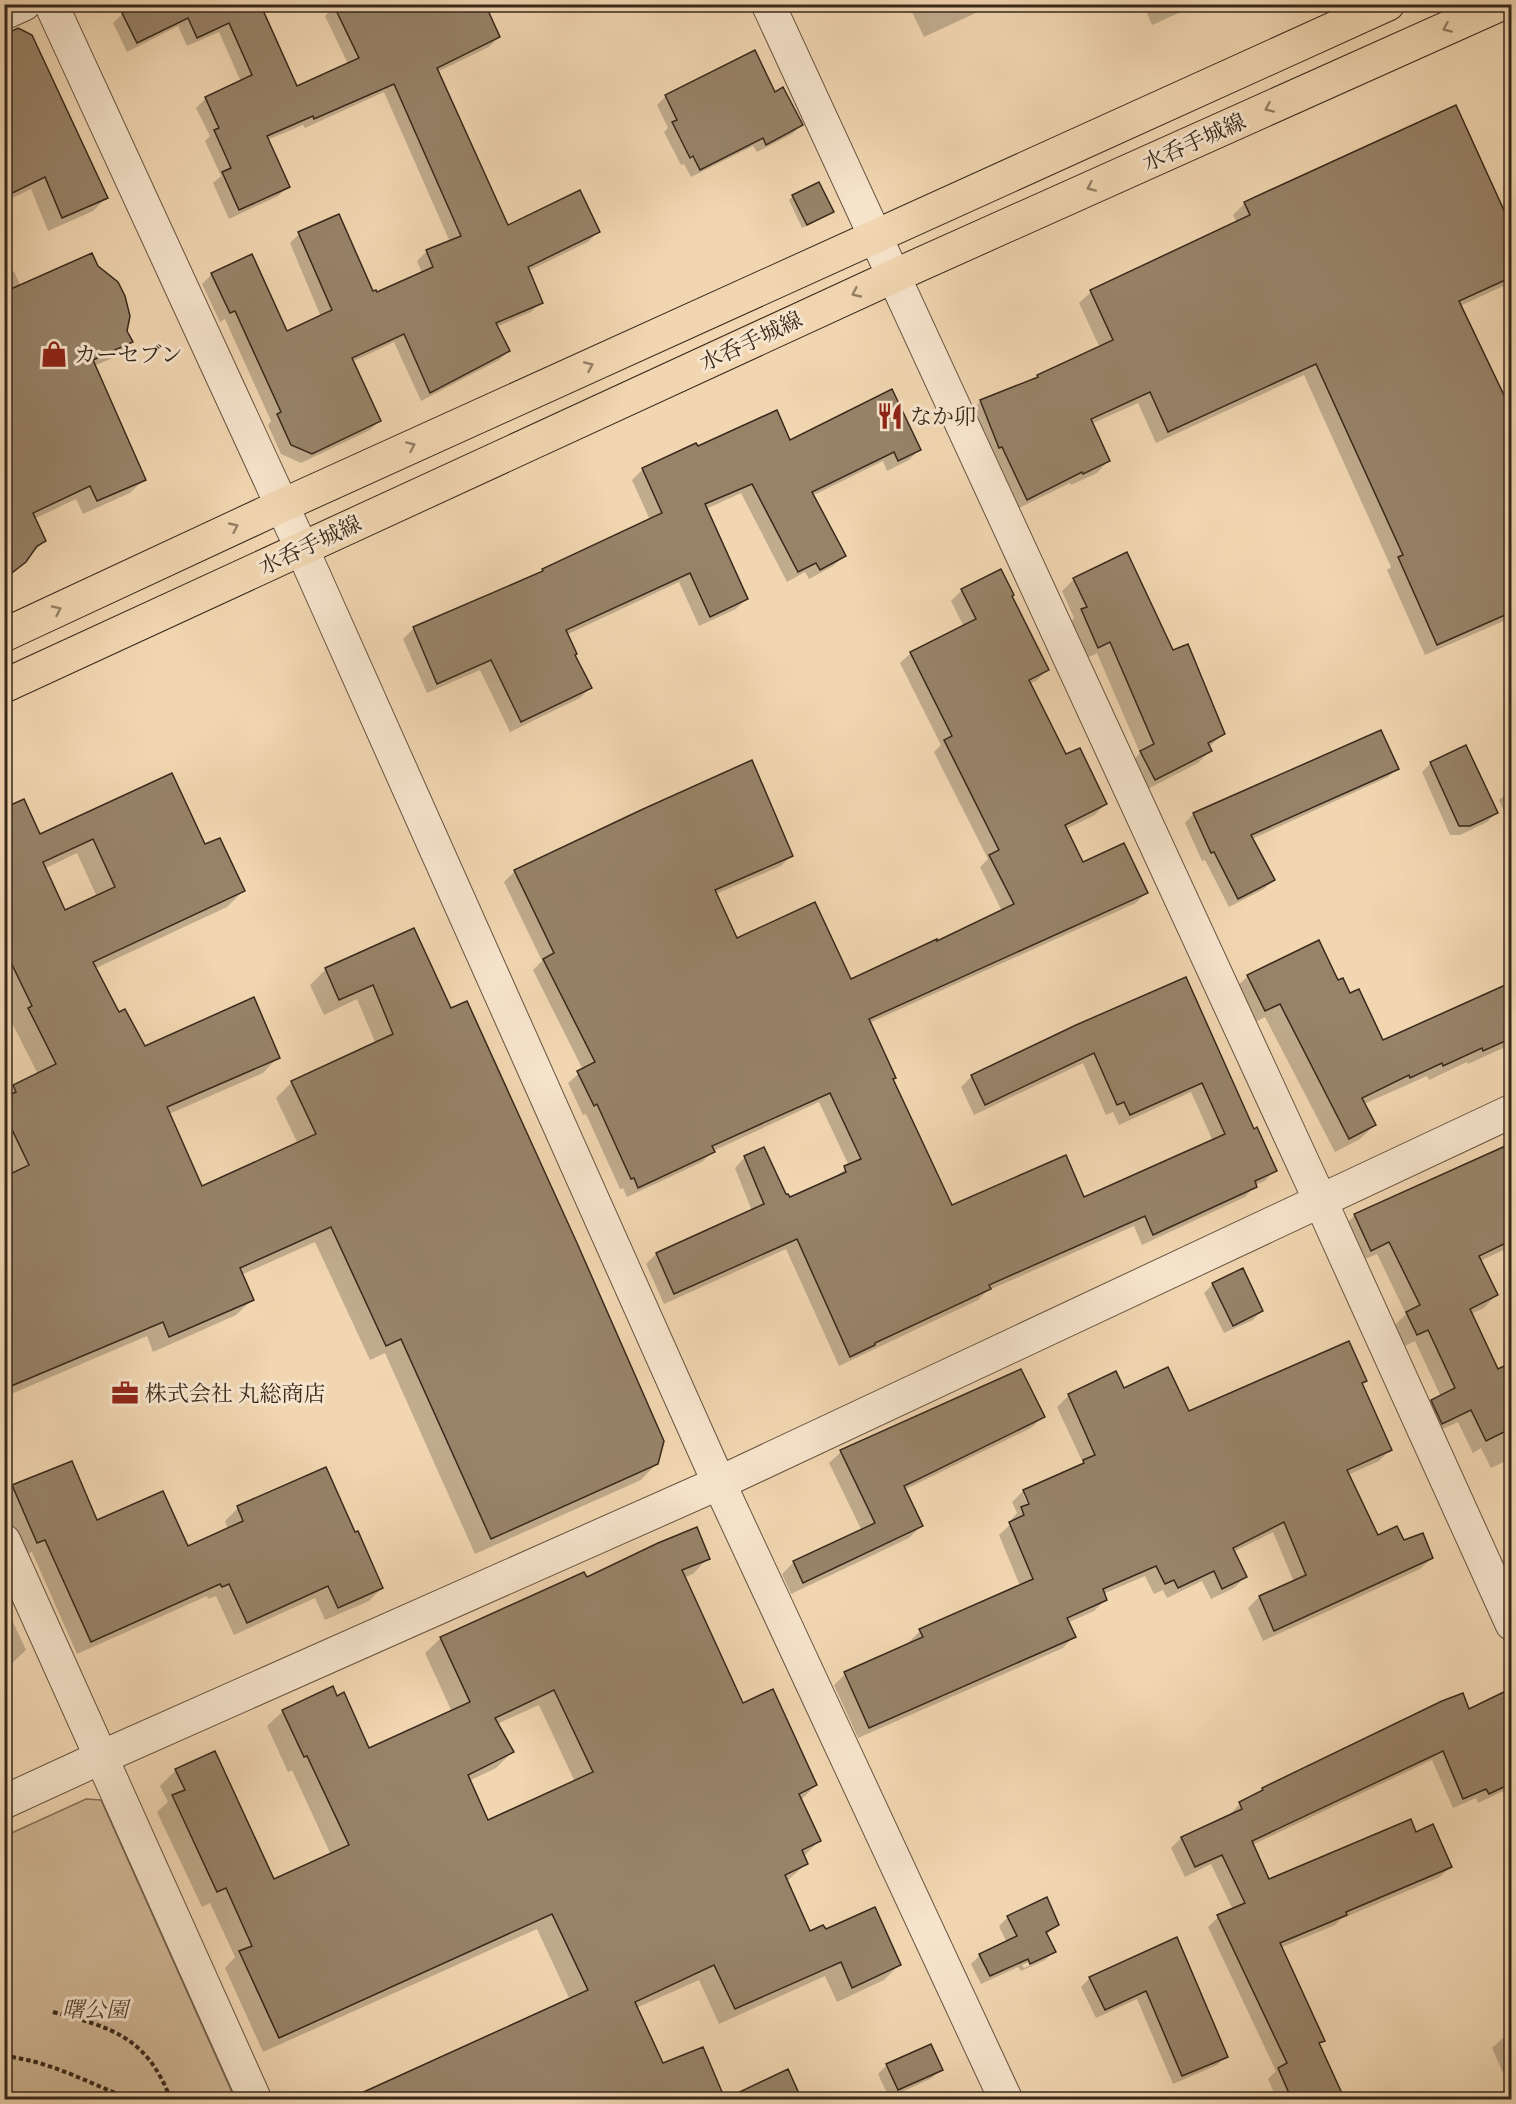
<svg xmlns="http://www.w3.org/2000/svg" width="1516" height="2104" font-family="'EB Garamond','Noto Serif JP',serif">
	<rect width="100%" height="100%" fill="#f1d6b1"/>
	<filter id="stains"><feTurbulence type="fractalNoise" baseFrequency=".00333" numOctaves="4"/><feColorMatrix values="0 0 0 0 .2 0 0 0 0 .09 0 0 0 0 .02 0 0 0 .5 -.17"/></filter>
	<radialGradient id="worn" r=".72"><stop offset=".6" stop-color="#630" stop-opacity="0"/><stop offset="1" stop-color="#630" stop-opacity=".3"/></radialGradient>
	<!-- green -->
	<polygon fill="#d1b998" stroke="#84715a" stroke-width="1.5" points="86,1799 101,1800 235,2099 5,2099 5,1836"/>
	<!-- shadow -->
	<g fill="#0003" fill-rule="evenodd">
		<polygon points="259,4 296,88 348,64 325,16 332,9 330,4 483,4 499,37 489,47 437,72 507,227 598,232 588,242 528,271 541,302 531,312 496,327 509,351 499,360 421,401 394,342 352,362 379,421 370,430 301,463 281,454 268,425 271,421 225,319 220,322 202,284 212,274 286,333 321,317 290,243 299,234 372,293 376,294 422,273 417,261 427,251 450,242 384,92 305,128 303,125 267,140 288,187 278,196 229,219 213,183 221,176 205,141 210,136 196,108 206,98 241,82 219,32 187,46 178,26 127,52 113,23 122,14"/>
		<polygon points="908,4 995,4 924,37"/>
		<polygon points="1143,4 1199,4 1152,25"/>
		<polygon points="4,36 107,197 93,211 48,231 31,189 4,202"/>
		<polygon points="774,94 801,125 792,134 757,152 753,146 691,177 684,164 681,165 664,132 668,128 657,105 666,96"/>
		<polygon points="793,196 832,211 828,215 802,228 789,200"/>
		<polygon points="1245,203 1512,232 1512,282 1460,306 1512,508 1512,631 1506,620 1425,655 1387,570 1391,567 1304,375 1156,443 1138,403 1091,424 1108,461 1097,473 1071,485 1070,483 1015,510 969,413 981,401 1035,380 1038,376 1100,348 1079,303 1091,292 1237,223 1233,215"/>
		<polygon points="14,271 21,287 125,332 131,342 117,356 94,366 144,479 130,493 83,514 76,499 34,519 45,541 4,580 4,275"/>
		<polygon points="789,442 919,450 909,460 887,471 883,461 812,496 844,556 833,566 809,579 805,572 787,582 741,493 706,509 747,598 736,609 699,626 679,582 566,635 574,656 590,688 580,698 510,732 480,670 427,693 403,639 414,628 538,575 543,570 650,520 632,480 643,469 697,448"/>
		<polygon points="1074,579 1173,652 1223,734 1208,748 1210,751 1198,763 1142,792 1129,765 1140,753 1097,653 1085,659 1070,623 1074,618 1062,591"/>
		<polygon points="962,590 1010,596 1047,670 1036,681 1029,684 1066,757 1105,804 1095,815 1066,829 1082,864 1146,893 1136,903 869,1023 892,1080 951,1207 1084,1199 1213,1141 1191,1092 1119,1125 1113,1112 1106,1115 1083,1063 974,1115 961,1087 972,1076 1185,979 1253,1131 1275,1170 1265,1181 1255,1185 1245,1197 1142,1245 1134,1226 987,1291 978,1300 839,1366 786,1249 664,1304 646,1264 656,1254 752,1211 735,1168 745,1157 789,1199 834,1178 849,1166 819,1102 713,1151 702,1162 627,1197 623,1188 620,1189 586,1114 583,1115 568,1083 583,1070 533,970 542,961 504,882 515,871 791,856 781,866 716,894 736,940 850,981 1002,911 980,867 988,859 934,752 941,745 900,663 911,653 964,627 951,601"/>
		<polygon points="1381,732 1397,768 1388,777 1252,839 1273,880 1264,889 1229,907 1205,860 1202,861 1185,823 1193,814"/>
		<polygon points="1431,763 1496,813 1487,822 1460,835 1450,835 1422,772"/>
		<path d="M172,775L205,846L243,891L227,907L94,969L118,1014L144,1048L278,1057L263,1073L169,1114L202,1188L298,1144L276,1098L292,1082L376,1044L357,999L324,1015L310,985L326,969L413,930L657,1463L641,1480L475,1554L385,1353L370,1360L315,1242L241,1275L252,1300L236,1315L153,1352L147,1336L4,1397V1178L11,1175L4,1161V1081L8,1088L38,1074L12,1023L4,1026V810L40,836ZM77,853L97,897L64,912L44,869Z"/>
		<polygon points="1512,790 1512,829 1499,800"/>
		<polygon points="1248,976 1338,982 1383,1042 1512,983 1512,1044 1468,1064 1467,1062 1429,1080 1427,1076 1364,1104 1375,1125 1360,1139 1335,1152 1265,1017 1250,1025 1233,990"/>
		<polygon points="1512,1144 1512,1246 1480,1261 1496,1295 1484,1308 1471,1314 1497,1371 1512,1366 1512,1458 1491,1468 1481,1448 1473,1453 1458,1422 1429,1435 1419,1414 1432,1401 1441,1397 1415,1341 1405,1346 1395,1325 1406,1314 1377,1254 1358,1262 1342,1228 1355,1215"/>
		<polygon points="1213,1284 1261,1311 1253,1320 1224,1333 1204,1293"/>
		<path d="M1115,1373L1123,1390L1189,1413L1366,1381L1361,1385L1390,1450L1379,1461L1348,1475L1377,1537L1403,1542L1432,1558L1420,1569L1263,1641L1248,1608L1259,1597L1294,1582L1273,1532L1233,1552L1245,1577L1234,1588L1211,1599L1202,1581L1167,1598L1163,1590L1154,1594L1145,1576L1103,1594L1105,1600L1094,1611L1067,1623L1074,1636L1063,1648L858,1738L834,1685L845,1674L910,1645L909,1642L920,1631L1020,1586L999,1535L1012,1523L1011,1520L1017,1513L1012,1502L1023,1491L1077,1468L1083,1463L1057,1407L1068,1396ZM1023,1494H1026L1033,1510L1031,1511Z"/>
		<polygon points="1043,1417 1031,1428 904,1490 921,1526 909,1538 791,1594 782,1574 794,1562 862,1531 829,1463 841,1452"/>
		<polygon points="326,1469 354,1534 382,1588 369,1601 325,1620 315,1598 234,1635 216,1596 208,1599 207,1596 77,1654 32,1552 24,1555 4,1509 4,1495 13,1486 96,1522 187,1548 228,1529 225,1521 238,1508"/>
		<path d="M708,1558L693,1574L683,1578L742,1705L816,1785L800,1801L819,1841L803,1857L806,1864L786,1882L810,1933L825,1931L899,1965L884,1980L837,2002L825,1976L719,2024L699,1980L636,2008L663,2065L349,2100L570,2000L537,1929L263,2052L225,1968L235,1957L210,1903L202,1907L157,1812L168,1802L160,1786L176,1770L273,1881L331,1855L292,1770L288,1772L267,1726L283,1711L368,1750L452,1712L425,1653L441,1638L586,1579ZM539,1705L575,1782L487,1822L469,1781L496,1768L512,1752L497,1724Z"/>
		<polygon points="4,1603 26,1650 11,1664 4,1667"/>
		<path d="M1512,1706V1787L1478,1803L1476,1798L1453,1808L1432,1760L1252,1845L1268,1881L1415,1833L1450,1867L1440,1877L1341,1919L1335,1925L1280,1948L1323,2041L1318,2045L1343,2100H1277L1268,2079L1276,2071L1208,1927L1218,1917L1233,1910L1211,1864L1185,1877L1171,1848L1181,1838L1231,1816L1230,1814L1240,1804L1256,1796L1262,1789L1468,1711ZM1239,1805H1242L1244,1816Z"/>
		<path d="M1008,1917L1058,1925L1046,1935L1054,1951L1045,1960L1021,1971L1018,1967L981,1984L971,1964L980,1955L1007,1943L999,1926ZM1045,1955V1958L1024,1968L1022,1965Z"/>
		<polygon points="1176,1939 1226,2056 1217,2065 1173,2084 1137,1999 1096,2018 1081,1987 1090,1978"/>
		<polygon points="1512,2033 1512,2093 1492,2048 1504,2037"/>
		<polygon points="887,2065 941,2069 932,2078 889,2098 878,2074"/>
	</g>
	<!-- building -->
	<g fill="#988369" stroke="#37291b" stroke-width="1.5" fill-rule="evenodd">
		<polygon points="138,4 270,4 262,8 297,86 359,58 333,4 485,4 500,37 437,68 508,225 580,190 600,232 528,267 543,303 496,323 510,351 430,393 404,334 352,358 381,421 312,454 291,445 277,414 281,412 235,311 230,313 211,273 252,254 287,331 332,310 298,232 339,214 373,291 376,290 377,292 433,267 426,250 461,236 394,84 314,119 313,116 267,136 290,187 239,210 222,172 231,168 214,130 219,128 205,97 252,75 229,23 197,38 188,18 137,43 122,13"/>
		<polygon points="18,28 32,35 108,198 62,218 45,177 4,197 4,35"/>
		<polygon points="755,50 775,92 783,87 803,125 766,145 763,138 700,170 693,156 690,158 672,122 677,120 665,95"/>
		<polygon points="1456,105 1512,228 1512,277 1459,301 1512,412 1512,612 1437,645 1398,557 1403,555 1316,364 1168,432 1150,392 1091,419 1110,461 1083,474 1082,472 1027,500 1002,447 999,448 980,400 1038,377 1037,375 1113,340 1090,290 1250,215 1244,202"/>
		<polygon points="819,182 834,212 807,225 792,195"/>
		<polygon points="92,253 98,266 118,282 125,296 130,316 127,331 133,342 93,360 146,480 97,501 90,486 33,513 46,541 37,546 26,562 4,579 4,292"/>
		<polygon points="892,389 921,450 898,461 894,452 812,492 846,556 820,570 816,563 798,572 752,484 705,504 748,599 710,617 690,573 566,630 577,654 575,655 592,688 521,722 491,660 437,684 413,627 543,571 542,569 662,513 642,468 696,443 698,446 777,410 790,440"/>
		<polygon points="1127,552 1173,650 1188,644 1225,734 1208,743 1212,751 1155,780 1140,751 1154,744 1110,642 1098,648 1081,609 1087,607 1073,578"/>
		<polygon points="1001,569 1014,595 1012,596 1049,670 1029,680 1066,754 1080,748 1107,804 1065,825 1083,862 1124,843 1148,893 869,1019 896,1078 893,1079 952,1205 1066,1155 1084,1197 1225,1134 1202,1083 1130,1115 1124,1102 1117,1105 1094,1053 985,1105 971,1075 1076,1025 1186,977 1254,1129 1257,1127 1277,1171 1255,1181 1257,1187 1153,1235 1145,1216 989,1285 991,1289 875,1343 875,1345 850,1357 797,1239 674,1294 656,1253 764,1204 744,1156 764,1147 786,1194 788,1194 790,1197 846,1172 844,1166 861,1159 830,1093 712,1146 715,1152 638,1188 634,1178 631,1179 597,1104 594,1106 577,1071 595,1062 543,959 554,953 514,870 641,810 752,760 793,856 715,890 737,938 815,902 851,979 937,939 937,941 1014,904 989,855 999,850 944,740 952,736 910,652 976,619 961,589"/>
		<polygon points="1381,730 1399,769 1251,835 1275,880 1238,899 1214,852 1211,853 1193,813"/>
		<polygon points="1466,745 1498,813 1470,826 1459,826 1430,762"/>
		<path d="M172,773L205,844L220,838L245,891L93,962L119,1012L125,1009L145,1046L254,997L280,1058L167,1107L202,1186L316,1134L291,1081L393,1034L373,985L339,1000L325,968L414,928L451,1008L467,1001L577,1243L664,1441L658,1464L491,1539L401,1339L386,1346L331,1227L240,1268L254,1300L169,1337L163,1322L4,1389V1177L29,1165L4,1113V1097L16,1092L13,1085L56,1064L28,1008L32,1006L4,948V808L24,799L40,834ZM93,839L115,887L65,910L43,862Z"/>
		<polygon points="1319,940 1338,980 1343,978 1350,993 1359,989 1383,1040 1512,982 1512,1038 1483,1051 1482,1048 1443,1066 1442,1063 1410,1078 1409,1075 1362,1098 1376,1125 1349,1139 1280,1004 1265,1011 1247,975"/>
		<polygon points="1512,1143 1512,1240 1479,1256 1498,1295 1470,1309 1498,1369 1512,1362 1512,1428 1486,1441 1471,1410 1442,1424 1431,1400 1455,1388 1428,1330 1417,1335 1406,1312 1420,1305 1389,1242 1371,1251 1354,1214"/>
		<polygon points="1243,1268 1263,1311 1233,1326 1212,1283"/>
		<polygon points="1349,1341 1367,1381 1362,1383 1392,1450 1347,1470 1378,1535 1397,1526 1404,1540 1423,1533 1433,1558 1274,1631 1259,1596 1306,1575 1284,1522 1233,1548 1247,1577 1222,1589 1214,1571 1178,1588 1174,1580 1165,1584 1156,1566 1103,1589 1107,1600 1067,1618 1076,1637 869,1728 844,1672 923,1637 919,1629 1033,1579 1009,1522 1024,1515 1021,1507 1029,1504 1023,1490 1084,1463 1083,1460 1095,1455 1068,1394 1116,1371 1124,1388 1168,1367 1189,1411"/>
		<polygon points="1021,1369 1045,1417 904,1486 923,1526 803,1583 793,1561 875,1523 840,1450"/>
		<polygon points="72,1461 97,1520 163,1491 188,1546 243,1521 237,1506 326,1467 355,1532 358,1531 383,1588 338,1608 328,1586 247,1623 229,1584 222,1587 220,1584 91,1642 45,1540 37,1543 12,1485"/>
		<path d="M697,1527L710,1559L682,1570L743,1703L773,1689L817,1785L799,1794L821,1841L802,1850L808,1864L785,1875L810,1931L823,1925L826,1929L875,1907L901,1965L852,1988L841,1962L735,2009L714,1965L635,2002L663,2063L703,2047L725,2099L788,2069L802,2100H346L588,1990L552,1914L279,2038L239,1951L252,1946L226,1888L217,1892L172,1795L185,1790L175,1769L215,1751L274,1879L349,1845L307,1756L304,1757L282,1710L333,1686L337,1696L344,1692L369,1748L470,1702L440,1637L584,1572L587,1577L658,1543ZM554,1690L593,1772L488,1820L468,1775L514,1752L495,1718Z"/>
		<polygon points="1512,1688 1512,1783 1489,1794 1486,1789 1463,1799 1443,1751 1252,1841 1269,1879 1411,1819 1416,1832 1433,1824 1452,1867 1346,1912 1347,1915 1280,1943 1325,2041 1319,2043 1345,2100 1292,2100 1278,2068 1287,2063 1217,1915 1245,1903 1222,1855 1195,1867 1181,1837 1242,1809 1239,1802 1263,1790 1262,1788 1442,1701 1463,1693 1469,1709"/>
		<polygon points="1047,1897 1059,1925 1046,1932 1056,1952 1030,1964 1028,1959 990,1976 979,1954 1017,1936 1007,1916"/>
		<polygon points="1177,1937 1228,2057 1182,2076 1146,1991 1105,2010 1089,1977"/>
		<polygon points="931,2044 943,2070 898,2090 886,2064"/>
	</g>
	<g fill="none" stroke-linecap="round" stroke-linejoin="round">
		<defs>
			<g id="minor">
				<polyline points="51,4 302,549 719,1483 1006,2100"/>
				<polyline points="768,4 1320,1200 1512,1624"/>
				<polyline points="4,13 24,4"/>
				<polyline points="4,1541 255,2100"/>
				<polyline points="4,1802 102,1757 719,1483 1512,1111"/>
			</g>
			<g id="major">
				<polyline points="4,635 281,506 1388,4"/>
				<polyline points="4,686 894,276 1501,4"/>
			</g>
		</defs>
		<!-- minor casing -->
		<use href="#minor" stroke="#665440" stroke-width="35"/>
		<!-- major casing -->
		<use href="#major" stroke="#37291b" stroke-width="35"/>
		<!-- path -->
		<g stroke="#37291b" stroke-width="4" stroke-dasharray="4.5 3" stroke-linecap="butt">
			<path d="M53,2012C113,2028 147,2037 171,2100"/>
			<path d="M4,2056C51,2061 90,2084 133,2100"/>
		</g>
		<!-- minor -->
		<use href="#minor" stroke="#f6e4cc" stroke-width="33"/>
		<!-- major -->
		<use href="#major" stroke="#f1d6b1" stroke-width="33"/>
	</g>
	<!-- one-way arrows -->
	<defs><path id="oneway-chevron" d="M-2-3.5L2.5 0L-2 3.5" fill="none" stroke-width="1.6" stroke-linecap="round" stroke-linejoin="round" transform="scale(1.5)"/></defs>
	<g stroke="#948066">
		<use href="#oneway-chevron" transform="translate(1447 28) rotate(156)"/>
		<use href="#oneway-chevron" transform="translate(1269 108) rotate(156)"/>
		<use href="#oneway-chevron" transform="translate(1091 187) rotate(156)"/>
		<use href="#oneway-chevron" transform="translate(856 293) rotate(155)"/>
		<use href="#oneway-chevron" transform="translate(589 366) rotate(-24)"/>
		<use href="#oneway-chevron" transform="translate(411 446) rotate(-24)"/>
		<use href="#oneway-chevron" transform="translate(234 527) rotate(-25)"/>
		<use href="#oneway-chevron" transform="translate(57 610) rotate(-25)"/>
	</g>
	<!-- icons -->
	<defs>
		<symbol id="shop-bare" viewBox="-9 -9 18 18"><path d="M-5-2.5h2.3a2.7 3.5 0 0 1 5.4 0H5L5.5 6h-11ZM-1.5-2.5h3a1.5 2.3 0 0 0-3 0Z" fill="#8f2418" stroke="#f6e4cc" stroke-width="2.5" paint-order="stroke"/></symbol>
		<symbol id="restaurant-bare" viewBox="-9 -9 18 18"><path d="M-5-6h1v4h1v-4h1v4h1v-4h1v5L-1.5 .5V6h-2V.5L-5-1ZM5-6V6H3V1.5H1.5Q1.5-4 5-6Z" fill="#8f2418" stroke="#f6e4cc" stroke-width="2.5" paint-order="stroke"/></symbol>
		<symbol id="office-bare" viewBox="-9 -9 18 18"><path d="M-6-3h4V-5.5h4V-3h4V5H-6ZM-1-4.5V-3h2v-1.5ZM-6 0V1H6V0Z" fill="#8f2418" stroke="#f6e4cc" stroke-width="2.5" paint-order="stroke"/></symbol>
	</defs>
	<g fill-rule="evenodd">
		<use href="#shop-bare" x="35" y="335" width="38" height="38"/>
		<use href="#restaurant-bare" x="871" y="397" width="38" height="38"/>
		<use href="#office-bare" x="106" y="1374" width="38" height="38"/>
	</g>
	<g text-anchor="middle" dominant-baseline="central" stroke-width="6" stroke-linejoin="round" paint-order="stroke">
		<!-- street labels -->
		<g font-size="22" fill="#37291b" stroke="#f6e4cc">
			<text transform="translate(1194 142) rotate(-24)">水呑手城線</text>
			<text transform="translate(751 341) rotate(-25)">水呑手城線</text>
			<text transform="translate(310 545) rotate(-25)">水呑手城線</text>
		</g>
		<!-- poi labels -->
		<g font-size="22" fill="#37291b" stroke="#f6e4cc" text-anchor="start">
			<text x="74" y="354">カーセブン</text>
			<text x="910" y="416">なか卯</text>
			<text x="145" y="1393">株式会社 丸総商店</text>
		</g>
		<!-- park labels -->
		<g font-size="22" font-style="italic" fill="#564634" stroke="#f6e4cc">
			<text x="95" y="2009">曙公園</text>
		</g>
	</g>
	<!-- margin -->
	<rect width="1516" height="2104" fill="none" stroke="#f1d6b1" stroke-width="24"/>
	<rect x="6" y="6" width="1504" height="2092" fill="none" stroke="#37291b" stroke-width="3"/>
	<rect x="12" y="12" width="1492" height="2080" fill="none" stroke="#37291b" stroke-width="1.5"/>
	<rect width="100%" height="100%" filter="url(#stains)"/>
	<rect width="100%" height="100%" fill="url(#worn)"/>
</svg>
